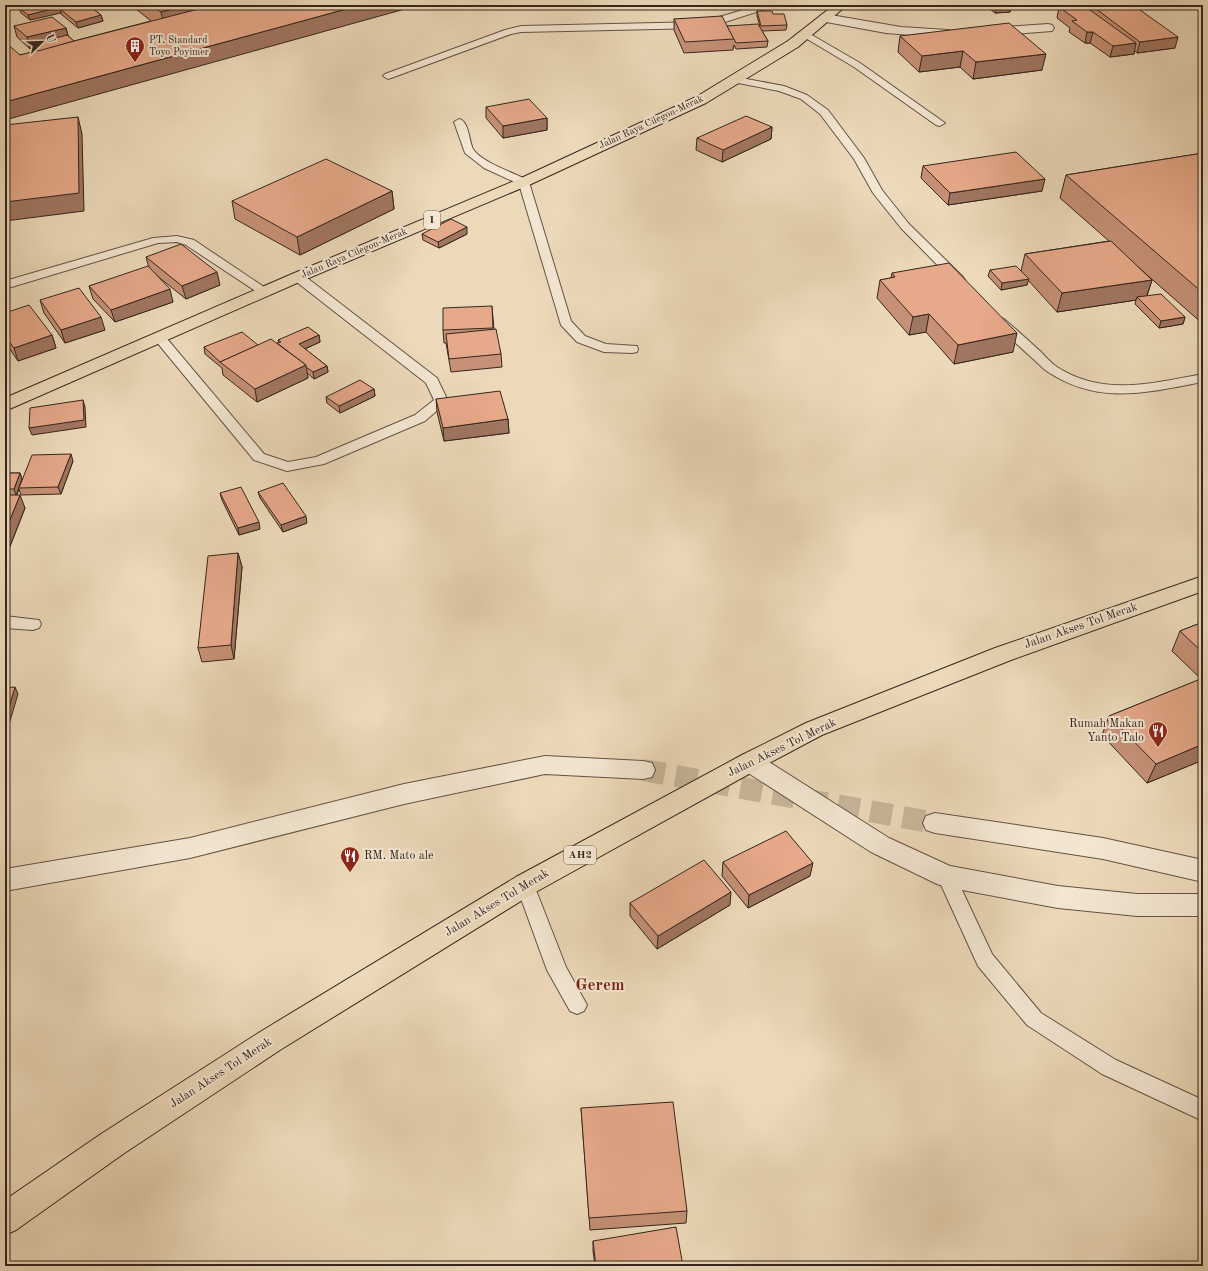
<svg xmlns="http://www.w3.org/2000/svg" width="1208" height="1271" font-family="'Old Standard TT',serif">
	<rect width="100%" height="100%" fill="#ecd9b9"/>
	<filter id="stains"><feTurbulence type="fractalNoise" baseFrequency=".005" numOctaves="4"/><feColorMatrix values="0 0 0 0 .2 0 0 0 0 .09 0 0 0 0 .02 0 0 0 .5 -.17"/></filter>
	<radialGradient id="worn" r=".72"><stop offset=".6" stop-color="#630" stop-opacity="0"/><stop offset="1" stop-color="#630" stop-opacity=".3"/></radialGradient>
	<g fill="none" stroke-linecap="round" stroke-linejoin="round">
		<!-- minor-tunnel -->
		<polyline stroke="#c7b59a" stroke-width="22" stroke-dasharray="22 11" stroke-linecap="butt" points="643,770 935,823"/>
		<defs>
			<g id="service">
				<polygon points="5,5 15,5 5,10"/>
				<polygon points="760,5 773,5 772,7 716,25 702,28 521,32 511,34 391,78 388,79 383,76 385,74 505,30 521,26 702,22"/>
				<polygon points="805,31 860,63 945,123 940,126 936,125 854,67 802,36 800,34"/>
				<polygon points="736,77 784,86 807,95 828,110 864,158 882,190 909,224 963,277 965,280 963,283 955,283 901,228 873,193 854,159 820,114 801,99 779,91 733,82 731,80 733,78"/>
				<path d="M459,119C469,121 469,141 473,149C481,162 514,173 528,180L529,182L571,321L585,336L606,344L637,346L638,349L637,352L632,353L604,352L577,342L561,325L519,184L484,168L465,153L454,122Z"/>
				<polygon points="177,236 194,240 270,291 268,294 260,294 186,245 177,242 158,243 5,289 5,281 153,238"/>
				<polygon points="298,273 302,274 437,378 448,401 425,421 324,464 287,471 254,460 155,340 153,337 155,334 163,334 264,454 288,462 316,457 415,415 434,400 426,383 294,280 292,277 294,274"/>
				<path d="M1000,318L1004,319C1017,330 1029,341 1041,352C1046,357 1051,363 1057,367C1104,397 1152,383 1203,374V382C1147,392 1100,406 1048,372C1042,368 1037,362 1032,358C1020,347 1008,336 996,325L994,322L996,319Z"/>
				<polygon points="5,616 39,620 41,624 39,628 33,630 5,628"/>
				<polygon points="946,868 953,871 992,954 1041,1013 1116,1060 1203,1100 1203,1121 1102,1074 1027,1025 978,966 937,876 939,871"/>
				<polygon points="525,877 532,879 534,885 566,967 587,1005 584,1011 577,1014 570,1011 547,970 516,885 518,879"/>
			</g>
			<g id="minor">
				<polygon points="825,14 901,27 948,30 952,31 954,34 952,37 948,38 886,33 821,21 819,18 821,15"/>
				<polygon points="1048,24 1052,25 1054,28 1052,31 989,36 985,35 983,32 985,29 989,28"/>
				<polygon points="750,753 758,755 889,838 950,866 1058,886 1137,894 1203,894 1203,916 1137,916 1058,908 946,887 937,884 871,852 742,769 738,762 742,755"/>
				<polygon points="545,756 643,761 652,763 655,770 652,777 643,779 545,774 404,804 190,858 5,891 5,869 190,838 404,784"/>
				<polygon points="935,813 1103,838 1203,860 1203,882 1103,859 935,833 926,830 923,823 926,816"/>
			</g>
			<g id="trunk">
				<polygon points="834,5 847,5 798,47 706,103 529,185 304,280 5,411 5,398 292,274 519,179 696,97 788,41"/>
				<polygon points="1203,576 1203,591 1011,660 822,735 758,769 534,893 280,1050 123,1154 16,1230 5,1235 5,1200 101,1134 260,1032 516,877 742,755 806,723 995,648"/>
			</g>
		</defs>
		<!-- service casing -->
		<use href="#service" stroke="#635344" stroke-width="2"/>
		<!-- minor casing -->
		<use href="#minor" stroke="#635344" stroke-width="2"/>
		<!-- trunk casing -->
		<use href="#trunk" stroke="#35261d" stroke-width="2"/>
		<!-- service -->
		<use href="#service" fill="#f3e6d2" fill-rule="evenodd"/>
		<!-- minor -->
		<use href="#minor" fill="#f3e6d2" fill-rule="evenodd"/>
		<!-- trunk -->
		<use href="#trunk" fill="#ecd9b9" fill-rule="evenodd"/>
	</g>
	<!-- wall -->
	<g fill="#c69177" stroke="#35261d">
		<polygon points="88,5 101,15 103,21 78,28 61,14 61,12 30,20 21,13 19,8"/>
		<polygon points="131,5 405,5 405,9 20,55 34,52 32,50 32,48 30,49 17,37 14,26 66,28 68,36 74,41 151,21"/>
		<polygon points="985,5 1010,5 1012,6 1010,12 995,13"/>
		<polygon points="1076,5 1133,5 1175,48 1137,53 1134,50 1134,54 1110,57 1090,43 1085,43 1069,32 1070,28 1057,18 1059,7"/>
		<polygon points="1140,5 1158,5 1145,8"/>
		<polygon points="757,11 773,14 787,25 786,30 762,31 768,41 767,47 736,49 734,45 733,50 684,53 674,30 674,19 727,26 760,27 757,16"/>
		<polygon points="900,36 1042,70 973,79 960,67 919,72 898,52"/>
		<polygon points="486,107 547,118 547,130 503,138 486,118"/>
		<polygon points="772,127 771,139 722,162 696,150 697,138"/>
		<polygon points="1203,153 1203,324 1138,267 1152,280 1147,296 1185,317 1183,324 1159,328 1135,304 1136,300 1057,312 1028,280 1027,285 1001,290 988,276 990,270 1021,271 1025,254 1109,241 1060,198 1066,175"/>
		<polygon points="923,166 1042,191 948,205 921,178"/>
		<polygon points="392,191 394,209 300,255 235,219 232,201"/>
		<polygon points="422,234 467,234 439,248 423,240"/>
		<polygon points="146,257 220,285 186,299 156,275 173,302 115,322 93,299 89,286 149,268"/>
		<polygon points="892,273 1013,352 954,364 926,332 909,335 877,298 880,280 891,278"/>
		<polygon points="40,300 105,330 65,343 44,313"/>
		<polygon points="492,306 494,330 501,354 502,367 451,372 446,343 444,343 443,330"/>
		<polygon points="5,313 52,335 56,348 18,361 5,342"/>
		<polygon points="319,335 320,342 305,349 327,366 328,372 314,379 307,373 308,378 257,402 223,375 222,368 205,354 204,347 258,345 277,344 279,343 278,340"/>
		<polygon points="374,389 375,396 340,413 327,403 326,397"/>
		<polygon points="436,399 508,419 509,433 444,441 437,412"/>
		<polygon points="73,461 61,494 21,495 19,489 17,495 25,508 5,559 5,473 20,473 22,479"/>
		<polygon points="258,492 307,523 283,532 260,498"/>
		<polygon points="220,493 260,529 239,535 222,500"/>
		<polygon points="238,553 242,567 234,659 202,662 198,648"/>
		<polygon points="1203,622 1203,760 1147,783 1102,735 1109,716 1201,679 1172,651 1180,631"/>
		<polygon points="723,862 810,876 748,908 722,876"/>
		<polygon points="630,903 730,905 657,949 630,916"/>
		<polygon points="581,1108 687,1211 686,1223 590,1230 582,1120"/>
		<polygon points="593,1241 683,1266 595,1266 593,1251"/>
	</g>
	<!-- shaded-wall -->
	<g fill="#a17661" stroke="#35261d">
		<polygon points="67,5 76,5 60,9 61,13 30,20 28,15"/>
		<polygon points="189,5 269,5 166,32 161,12"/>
		<polygon points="361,5 405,5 405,9 5,120 5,102"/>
		<polygon points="1084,5 1088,5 1088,8"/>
		<polygon points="1146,5 1158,5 1145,8"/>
		<polygon points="1012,6 1010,12 995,13 996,8"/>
		<polygon points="101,15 103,21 78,28 76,22"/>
		<polygon points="66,28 69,39 31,45 32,48 30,49 27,37"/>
		<polygon points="1087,32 1093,32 1090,43 1085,43"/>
		<polygon points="1178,37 1175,48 1137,53 1140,42"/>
		<polygon points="1136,43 1134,54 1110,57 1113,46"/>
		<polygon points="963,51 960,67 919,72 922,56"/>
		<polygon points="1046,54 1042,70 973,79 976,62"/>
		<polygon points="78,117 82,134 84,211 5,221 5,202"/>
		<polygon points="547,118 547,130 503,138 503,126"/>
		<polygon points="772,127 771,139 722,162 723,150"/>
		<polygon points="1045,179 1042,191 948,205 950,193"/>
		<polygon points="392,191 394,209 300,255 297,237"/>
		<polygon points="467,227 467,234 439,248 438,242"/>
		<polygon points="217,272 220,285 186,299 182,286"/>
		<polygon points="1029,279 1027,285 1001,290 1002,283"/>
		<polygon points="1152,280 1146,298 1137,297 1136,300 1057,312 1062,293"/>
		<polygon points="170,289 173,302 115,322 111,310"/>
		<polygon points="929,314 926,332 909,335 913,317"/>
		<polygon points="101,317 105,330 65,343 61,330"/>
		<polygon points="1185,317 1183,324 1159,328 1161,321"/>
		<polygon points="1017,333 1013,352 954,364 958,345"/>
		<polygon points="52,335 56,348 18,361 14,348"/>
		<polygon points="319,335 320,342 300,351 299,344"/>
		<polygon points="306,365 308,378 257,402 255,389"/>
		<polygon points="327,366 328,372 314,379 313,372"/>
		<polygon points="374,389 375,396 340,413 339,406"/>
		<polygon points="83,400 85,407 86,427 32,435 29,428"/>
		<polygon points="508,419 509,433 444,441 443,428"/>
		<polygon points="71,454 73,461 61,494 58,487"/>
		<polygon points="20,473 22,479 16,496 14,489"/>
		<polygon points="20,495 25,508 5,559 5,532"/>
		<polygon points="306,516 307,523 283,532 281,525"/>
		<polygon points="259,522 260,529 239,535 238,528"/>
		<polygon points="238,553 242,567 234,659 231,645"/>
		<polygon points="15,687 18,694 5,738 5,721"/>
		<polygon points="1203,744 1203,760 1147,783 1156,764"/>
		<polygon points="813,863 810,876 748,908 749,895"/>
		<polygon points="731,892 730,905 657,949 658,936"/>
	</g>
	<!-- building -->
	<g fill="#e6a98a" stroke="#35261d">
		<polygon points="30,5 67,5 28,15 19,8"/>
		<polygon points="74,5 88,5 101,15 76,22 60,9"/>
		<polygon points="152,5 189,5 161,12"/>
		<polygon points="214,5 361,5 5,102 5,42 20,55"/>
		<polygon points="993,5 1010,5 1012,6 996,8"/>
		<polygon points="1076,5 1083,5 1136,43 1113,46 1093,32 1087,32 1072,21 1077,20 1059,7"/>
		<polygon points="1091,5 1133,5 1178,37 1140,42"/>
		<polygon points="757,11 772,11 773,14 784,14 787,25 761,26"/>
		<polygon points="722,16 734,39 685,42 674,19"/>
		<polygon points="52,17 66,28 27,37 14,26"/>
		<polygon points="1009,23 1046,54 976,62 963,51 922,56 900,36"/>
		<polygon points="758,24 768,41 736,43 727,26"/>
		<polygon points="67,35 74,41 38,51 31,45"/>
		<polygon points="529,99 547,118 503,126 486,107"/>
		<polygon points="746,116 772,127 723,150 697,138"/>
		<polygon points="78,117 79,193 5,202 5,125"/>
		<polygon points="1016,152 1045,179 950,193 923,166"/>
		<polygon points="1203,153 1203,293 1066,175"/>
		<polygon points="326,159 392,191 297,237 232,201"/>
		<polygon points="451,219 467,227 438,242 422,234"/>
		<polygon points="1111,241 1152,280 1062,293 1025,254"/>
		<polygon points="181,244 217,272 182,286 146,257"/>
		<polygon points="949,263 1017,333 958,345 929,314 913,317 880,280 895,277 892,273"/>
		<polygon points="148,266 170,289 111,310 89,286"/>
		<polygon points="1016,266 1029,279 1002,283 990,270"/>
		<polygon points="79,288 101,317 61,330 40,300"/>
		<polygon points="1161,294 1185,317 1161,321 1137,297"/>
		<polygon points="29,305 52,335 14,348 5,336 5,313"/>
		<polygon points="492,306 493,328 443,330 443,308"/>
		<polygon points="308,327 319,335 299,344 327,366 313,372 306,367 306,365 277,343 281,342 278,340"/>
		<polygon points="496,329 501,354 449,359 446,334"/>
		<polygon points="242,332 258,345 220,362 204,347"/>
		<polygon points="271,339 306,365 255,389 220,362"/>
		<polygon points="360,380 374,389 339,406 326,397"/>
		<polygon points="500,391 508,419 443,428 436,399"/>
		<polygon points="83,400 84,420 29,428 30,408"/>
		<polygon points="71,454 58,487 19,488 32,455"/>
		<polygon points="5,473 20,473 14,489 5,489"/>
		<polygon points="283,483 306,516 281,525 258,492"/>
		<polygon points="241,487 259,522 238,528 220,493"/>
		<polygon points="5,495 20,495 5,532"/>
		<polygon points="238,553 231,645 198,648 208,556"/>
		<polygon points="1203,622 1203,653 1180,631"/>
		<polygon points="1203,678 1203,744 1156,764 1109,716"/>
		<polygon points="15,687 5,721 5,688"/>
		<polygon points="786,831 813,863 749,895 723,862"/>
		<polygon points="704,860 731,892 658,936 630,903"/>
		<polygon points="673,1102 687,1211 589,1218 581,1108"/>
		<polygon points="676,1227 683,1266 596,1266 593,1241"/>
	</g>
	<!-- icons -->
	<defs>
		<symbol id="building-pin" viewBox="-11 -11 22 30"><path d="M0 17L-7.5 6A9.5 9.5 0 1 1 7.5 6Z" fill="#8f2418" stroke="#f3e6d2"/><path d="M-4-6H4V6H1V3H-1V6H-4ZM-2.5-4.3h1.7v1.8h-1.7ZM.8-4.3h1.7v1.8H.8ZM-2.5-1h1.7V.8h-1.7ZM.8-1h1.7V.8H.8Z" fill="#fff"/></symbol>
		<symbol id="restaurant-pin" viewBox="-11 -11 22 30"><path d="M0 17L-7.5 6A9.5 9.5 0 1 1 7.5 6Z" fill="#8f2418" stroke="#f3e6d2"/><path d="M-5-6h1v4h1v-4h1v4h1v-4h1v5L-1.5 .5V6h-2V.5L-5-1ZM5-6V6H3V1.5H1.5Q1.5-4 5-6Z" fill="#fff"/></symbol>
	</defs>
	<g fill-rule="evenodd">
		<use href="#building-pin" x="124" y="35" width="22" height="30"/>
		<use href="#restaurant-pin" x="1147" y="720" width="22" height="30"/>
		<use href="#restaurant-pin" x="339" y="845" width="22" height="30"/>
	</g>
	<g text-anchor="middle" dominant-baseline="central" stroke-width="4" stroke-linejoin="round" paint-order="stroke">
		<!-- far-poi labels -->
		<g font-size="10" fill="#35261d" stroke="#f3e6d2" text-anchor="start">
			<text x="149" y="40">PT. Standard<tspan x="149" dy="12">Toyo Poyimer</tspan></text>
		</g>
		<!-- far-street labels -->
		<g font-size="10" fill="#35261d" stroke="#f3e6d2">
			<text transform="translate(651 122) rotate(-25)">Jalan Raya Cilegon-Merak</text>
			<text transform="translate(354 253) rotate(-23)">Jalan Raya Cilegon-Merak</text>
		</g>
		<!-- shield labels -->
		<g fill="#f3e6d2" stroke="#6e6053" stroke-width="1">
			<rect x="424" y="211" width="16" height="18" rx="3"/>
			<rect x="564" y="846" width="32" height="18" rx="3"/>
		</g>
		<g font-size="11" font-weight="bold" fill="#35261d">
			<text x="432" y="220">1</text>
			<text x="580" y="855">AH2</text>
		</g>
		<!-- street labels -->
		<g font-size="12" fill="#35261d" stroke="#f3e6d2">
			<text transform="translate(1081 626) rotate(-19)">Jalan Akses Tol Merak</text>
			<text transform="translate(782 748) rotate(-26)">Jalan Akses Tol Merak</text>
			<text transform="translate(497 903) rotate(-31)">Jalan Akses Tol Merak</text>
			<text transform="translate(221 1073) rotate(-33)">Jalan Akses Tol Merak</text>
		</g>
		<!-- poi labels -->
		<g font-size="12" fill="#35261d" stroke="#f3e6d2" text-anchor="end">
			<text x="1144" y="724">Rumah Makan<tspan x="1144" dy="14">Yanto Talo</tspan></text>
			<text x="364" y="856" text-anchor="start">RM. Mato ale</text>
		</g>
		<!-- near-quarter labels -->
		<g font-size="17" font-weight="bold" fill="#7a1f14" stroke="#f3e6d2">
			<text x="600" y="985">Gerem</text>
		</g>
	</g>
	<!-- margin -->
	<rect width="1208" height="1271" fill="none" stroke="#ecd9b9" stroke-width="20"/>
	<rect x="6" y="6" width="1196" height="1259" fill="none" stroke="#35261d" stroke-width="2"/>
	<rect x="10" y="10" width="1188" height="1251" fill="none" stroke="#35261d"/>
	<!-- north arrow -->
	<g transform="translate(42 42) rotate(67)" stroke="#f3e6d2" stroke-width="3" paint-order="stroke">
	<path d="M0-3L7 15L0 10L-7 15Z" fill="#35261d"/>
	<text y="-6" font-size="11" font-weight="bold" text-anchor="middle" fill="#35261d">U</text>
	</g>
	<rect width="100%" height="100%" filter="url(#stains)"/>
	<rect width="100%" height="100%" fill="url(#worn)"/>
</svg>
